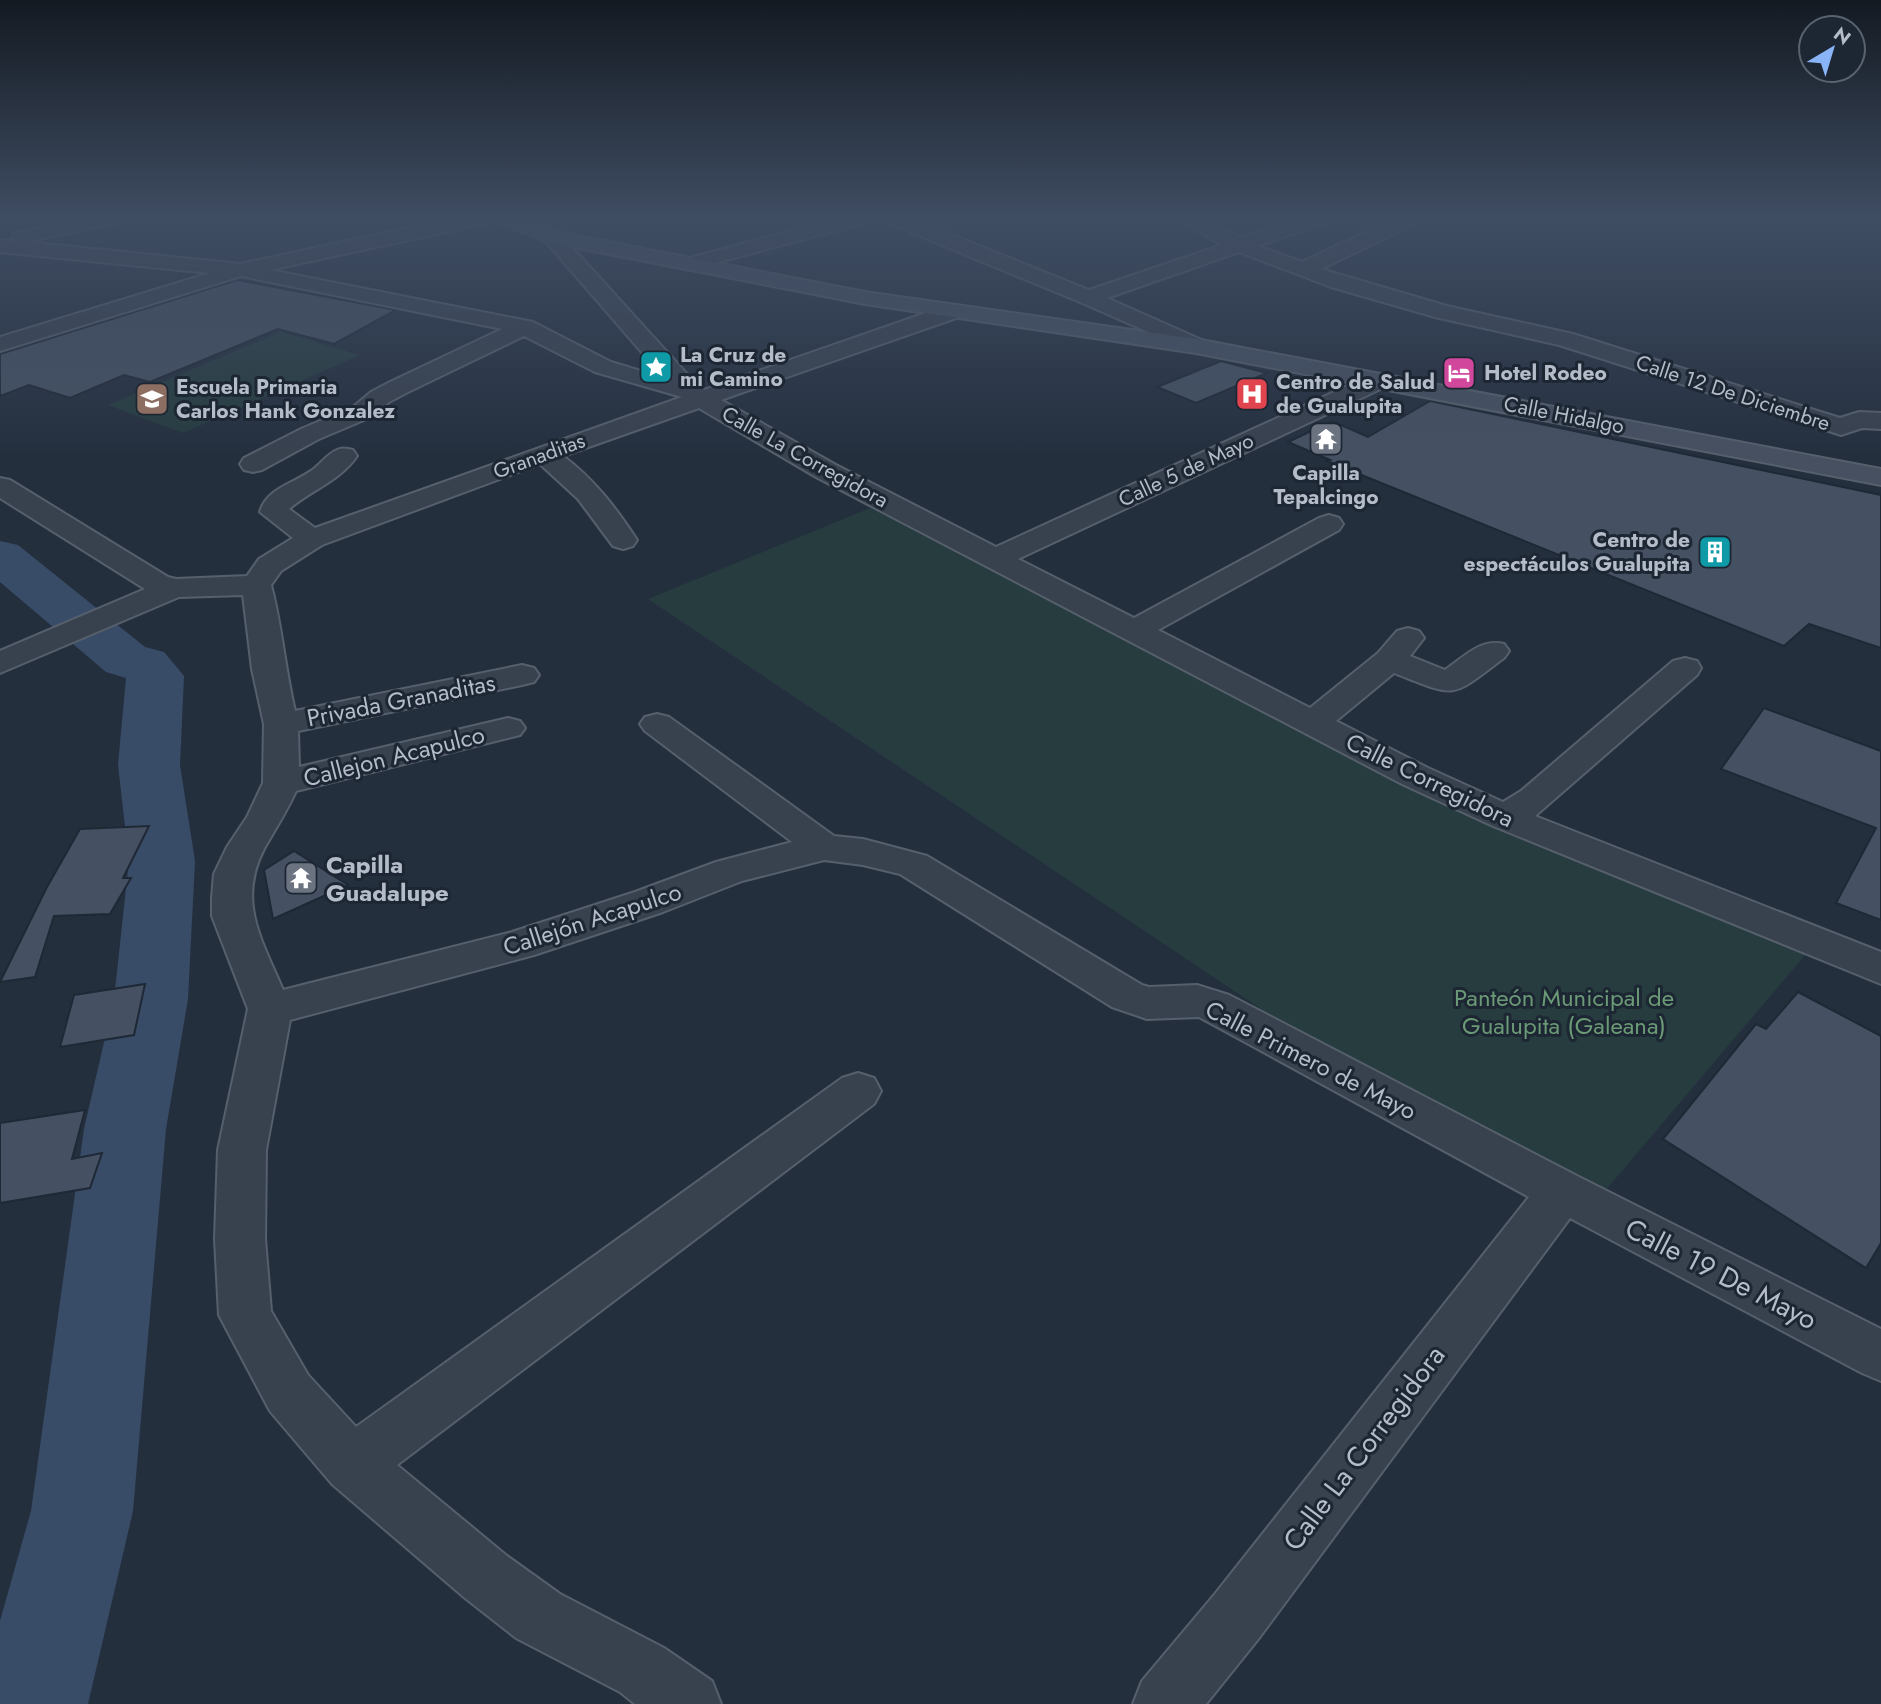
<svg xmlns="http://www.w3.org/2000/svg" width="1881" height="1704" font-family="Jost,sans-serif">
	<rect width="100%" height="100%" fill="#242f3e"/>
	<!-- green -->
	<g fill="#263c3f">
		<polygon points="281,332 360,355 183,433 108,405"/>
		<polygon points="870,508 1507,834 1806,954 1605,1191 1300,1035 648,599"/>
	</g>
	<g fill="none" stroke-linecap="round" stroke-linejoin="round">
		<!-- river -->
		<polygon fill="#394c67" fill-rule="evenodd" points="0,541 18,545 145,647 164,652 184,676 180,765 195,861 188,999 166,1129 133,1511 88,1704 0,1704 0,1621 31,1511 84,1129 114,999 129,861 118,765 126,678 106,672 0,582"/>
	</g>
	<!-- building -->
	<g fill="#455162" stroke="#1f2835" stroke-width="2">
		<polygon points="237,280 396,310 334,344 278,329 150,382 124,375 70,398 29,385 0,396 0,354"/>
		<polygon points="1221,361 1267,373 1196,403 1157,387"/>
		<polygon points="1430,401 1881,495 1881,648 1809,624 1784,646 1327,461 1330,460 1288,442 1332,421 1368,437"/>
		<polygon points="1764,708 1881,751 1881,920 1836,903 1876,828 1721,769"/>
		<polygon points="149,826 123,878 131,878 110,914 54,916 35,977 0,982 47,887 80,829"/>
		<polygon points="294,851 348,885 273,919 264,870"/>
		<polygon points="145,984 134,1035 60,1047 74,995"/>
		<polygon points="1798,992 1881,1036 1881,1243 1866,1268 1663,1139 1756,1024 1766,1029"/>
		<polygon points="85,1110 72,1159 102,1153 90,1188 0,1203 0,1123"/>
	</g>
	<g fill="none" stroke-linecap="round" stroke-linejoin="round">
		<defs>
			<g id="minor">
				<path d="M85,218H123L120,222L27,242L240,264L454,218H492L482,224L270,270L533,322L611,362L664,378L542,237L545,233H559L696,384L704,390L943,307H959L962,312L959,317L721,400L836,465L996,547L1369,376L1378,374L1387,376L1390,381L1387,386L1018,559L1134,618L1319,518L1329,515L1339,518L1343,524L1339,530L1158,630L1310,708L1378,653L1397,631L1408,628L1419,631L1424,638L1410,656L1445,670C1464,657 1481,638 1504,644L1509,651L1504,658C1449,699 1459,698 1394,673L1336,721L1428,768L1503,802L1521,791L1673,661L1685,658L1697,661L1701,668L1697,675L1535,816L1881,952V984L1493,826L1402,784L816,477L699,408L563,456C594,479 616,508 637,540L633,546L623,549L613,546L578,499L540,464L322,545L281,571L271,585C282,626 285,669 295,711L522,665L534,668L539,675L534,682L522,685L298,731L299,767L508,718L520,721L525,728L520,735L296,791C287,811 276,828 265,847C236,901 262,940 283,990L512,932L635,892L716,862L792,842L645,731L640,724L645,717L657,714L669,717L834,836L863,839L927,856L1142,985L1149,987L1197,985L1229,995L1579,1177L1881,1329V1381L1862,1373L1570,1218L1259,1638L1206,1704H1133L1142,1681L1215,1594L1529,1197L1199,1017L1147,1019L1112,1007L900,874L863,865L824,860L742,881L663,912L534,955L290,1020L266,1150L265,1239L271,1311L308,1375L356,1427L842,1078L858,1073L874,1078L881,1091L874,1104L397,1465L507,1556L560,1594L664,1648L712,1681L721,1704H635L620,1692L516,1638L465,1598L332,1484L270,1411L219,1315L215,1239L218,1150L248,1009L212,916V898L214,874L227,847L247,817L263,783L264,724L252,669L243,595L179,597L0,673V651L145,589L0,498V478L10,480L168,577L176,579L247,576L259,559L293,538L260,512C266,489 294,483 311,471C320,465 327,454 337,450C343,447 348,449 353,450L357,456C340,481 311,490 289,509L315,528L682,397L595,372L524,336L408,392L389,402L371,417L319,439L262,470L253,472L244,470L240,464L244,458L301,429L353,407L371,392L390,382L502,329L241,276L0,351V337L210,273L0,252V240L17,241L13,237L16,233Z"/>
				<polygon points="838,218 871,218 868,222 689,270 682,268 679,264 682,260"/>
				<polygon points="883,218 910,218 1089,290 1222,245 1177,218 1202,218 1241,238 1301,218 1330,218 1327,222 1258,246 1302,262 1396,218 1415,218 1414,224 1321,269 1447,306 1573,334 1840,418 1859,412 1881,413 1881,429 1862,428 1841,435 1832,432 1559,345 1435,317 1331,287 1239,252 1107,298 1204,341 1208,346 1204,351 1196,353 1080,302 886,222"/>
			</g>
			<polygon id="secondary" points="494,218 521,218 557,232 865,292 1196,339 1881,469 1881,485 1196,353 865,304 552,243 497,222"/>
		</defs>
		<!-- minor casing -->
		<use href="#minor" stroke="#565f6c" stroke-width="4"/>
		<!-- secondary casing -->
		<use href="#secondary" stroke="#565f6c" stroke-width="4"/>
		<!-- minor -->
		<use href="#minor" fill="#38414e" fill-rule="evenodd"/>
		<!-- secondary -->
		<use href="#secondary" fill="#465061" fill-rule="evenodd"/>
	</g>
	<!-- sky -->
	<linearGradient id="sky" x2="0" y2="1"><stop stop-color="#141a22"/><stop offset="0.48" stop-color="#3f4d63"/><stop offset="1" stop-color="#3f4d63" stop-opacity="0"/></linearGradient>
	<rect width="1881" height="457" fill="url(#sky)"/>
	<!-- icons -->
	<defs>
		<symbol id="sight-square" viewBox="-11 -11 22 22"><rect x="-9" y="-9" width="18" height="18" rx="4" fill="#0f9aa8" stroke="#1d2633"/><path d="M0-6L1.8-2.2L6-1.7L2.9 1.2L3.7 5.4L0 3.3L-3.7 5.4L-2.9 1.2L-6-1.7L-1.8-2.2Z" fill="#fff"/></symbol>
		<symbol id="hotel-square" viewBox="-11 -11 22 22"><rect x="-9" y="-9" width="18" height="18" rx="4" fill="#d1479c" stroke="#1d2633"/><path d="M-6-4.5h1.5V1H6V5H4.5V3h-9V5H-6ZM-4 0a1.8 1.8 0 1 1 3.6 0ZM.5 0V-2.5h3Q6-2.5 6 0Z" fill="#fff"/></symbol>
		<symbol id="hospital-square" viewBox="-11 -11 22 22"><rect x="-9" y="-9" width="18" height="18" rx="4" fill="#e0444e" stroke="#1d2633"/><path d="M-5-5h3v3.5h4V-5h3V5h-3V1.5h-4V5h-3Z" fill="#fff"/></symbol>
		<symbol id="school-square" viewBox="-11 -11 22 22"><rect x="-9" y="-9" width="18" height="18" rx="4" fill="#8d6e63" stroke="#1d2633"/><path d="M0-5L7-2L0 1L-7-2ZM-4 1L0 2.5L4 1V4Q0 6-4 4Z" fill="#fff"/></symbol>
		<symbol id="temple-square" viewBox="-11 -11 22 22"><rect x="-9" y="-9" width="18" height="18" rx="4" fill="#6b7280" stroke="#1d2633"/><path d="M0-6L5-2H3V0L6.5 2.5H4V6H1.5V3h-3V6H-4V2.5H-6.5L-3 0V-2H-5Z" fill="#fff"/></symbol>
		<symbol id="building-square" viewBox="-11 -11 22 22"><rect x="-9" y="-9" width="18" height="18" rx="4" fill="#0f9aa8" stroke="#1d2633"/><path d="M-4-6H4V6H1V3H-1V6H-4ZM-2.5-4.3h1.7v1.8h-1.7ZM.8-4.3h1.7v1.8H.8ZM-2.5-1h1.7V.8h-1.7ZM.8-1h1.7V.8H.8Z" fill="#fff"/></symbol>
	</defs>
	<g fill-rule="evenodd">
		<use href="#sight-square" x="637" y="348" width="38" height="38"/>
		<use href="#hotel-square" x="1440" y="354" width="38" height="38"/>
		<use href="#hospital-square" x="1233" y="375" width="38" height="38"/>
		<use href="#school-square" x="133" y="380" width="38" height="38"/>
		<use href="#temple-square" x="1307" y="420" width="38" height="38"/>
		<use href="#building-square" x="1696" y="533" width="38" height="38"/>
		<use href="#temple-square" x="282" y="859" width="38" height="38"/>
	</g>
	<g text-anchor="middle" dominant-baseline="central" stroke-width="6" stroke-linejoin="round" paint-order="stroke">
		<!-- far-poi labels -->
		<g font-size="21" font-weight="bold" fill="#b4bcc9" stroke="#1d2633" text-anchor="start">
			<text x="680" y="355">La Cruz de<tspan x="680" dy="24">mi Camino</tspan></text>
			<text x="1484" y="373">Hotel Rodeo</text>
			<text x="1276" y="382">Centro de Salud<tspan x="1276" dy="24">de Gualupita</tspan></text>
			<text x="176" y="387">Escuela Primaria<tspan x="176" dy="24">Carlos Hank Gonzalez</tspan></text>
			<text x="1326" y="473" text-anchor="middle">Capilla<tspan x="1326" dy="24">Tepalcingo</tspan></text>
			<text x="1690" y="540" text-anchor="end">Centro de<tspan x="1690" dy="24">espectáculos Gualupita</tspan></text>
		</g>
		<!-- far-street labels -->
		<g font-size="21" fill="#b4bcc9" stroke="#1d2633">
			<text transform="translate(1733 393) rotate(18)">Calle 12 De Diciembre</text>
			<text transform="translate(1564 415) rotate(11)">Calle Hidalgo</text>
			<text transform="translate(539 456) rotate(-20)">Granaditas</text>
			<text transform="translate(805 457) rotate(29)">Calle La Corregidora</text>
			<text transform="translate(1186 470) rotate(-25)">Calle 5 de Mayo</text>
		</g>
		<!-- street labels -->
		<g font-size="24" fill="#b4bcc9" stroke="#1d2633">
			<text transform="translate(401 700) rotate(-11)">Privada Granaditas</text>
			<text transform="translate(394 756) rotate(-14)">Callejon Acapulco</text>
			<text transform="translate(1430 780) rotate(26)">Calle Corregidora</text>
			<text transform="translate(592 919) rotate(-18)">Callejón Acapulco</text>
			<text transform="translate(1311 1060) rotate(27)">Calle Primero de Mayo</text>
		</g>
		<!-- poi labels -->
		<g font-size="24" font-weight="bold" fill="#b4bcc9" stroke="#1d2633" text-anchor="start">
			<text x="326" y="864">Capilla<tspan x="326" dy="28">Guadalupe</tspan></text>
		</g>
		<!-- park labels -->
		<g font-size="24" fill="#6b9a76" stroke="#1d2633">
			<text x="1564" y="997">Panteón Municipal de<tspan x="1564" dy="28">Gualupita (Galeana)</tspan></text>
		</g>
		<!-- near-street labels -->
		<g font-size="28" fill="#b4bcc9" stroke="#1d2633">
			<text transform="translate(1721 1274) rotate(27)">Calle 19 De Mayo</text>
			<text transform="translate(1364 1448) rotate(-53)">Calle La Corregidora</text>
		</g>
	</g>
	<!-- north arrow -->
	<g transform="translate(1832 49) rotate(38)"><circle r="33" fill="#1d2633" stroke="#59626f" stroke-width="2"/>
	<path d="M0-5L12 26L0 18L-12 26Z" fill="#8ab4f8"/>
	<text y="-10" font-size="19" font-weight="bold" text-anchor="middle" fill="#b4bcc9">N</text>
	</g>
</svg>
